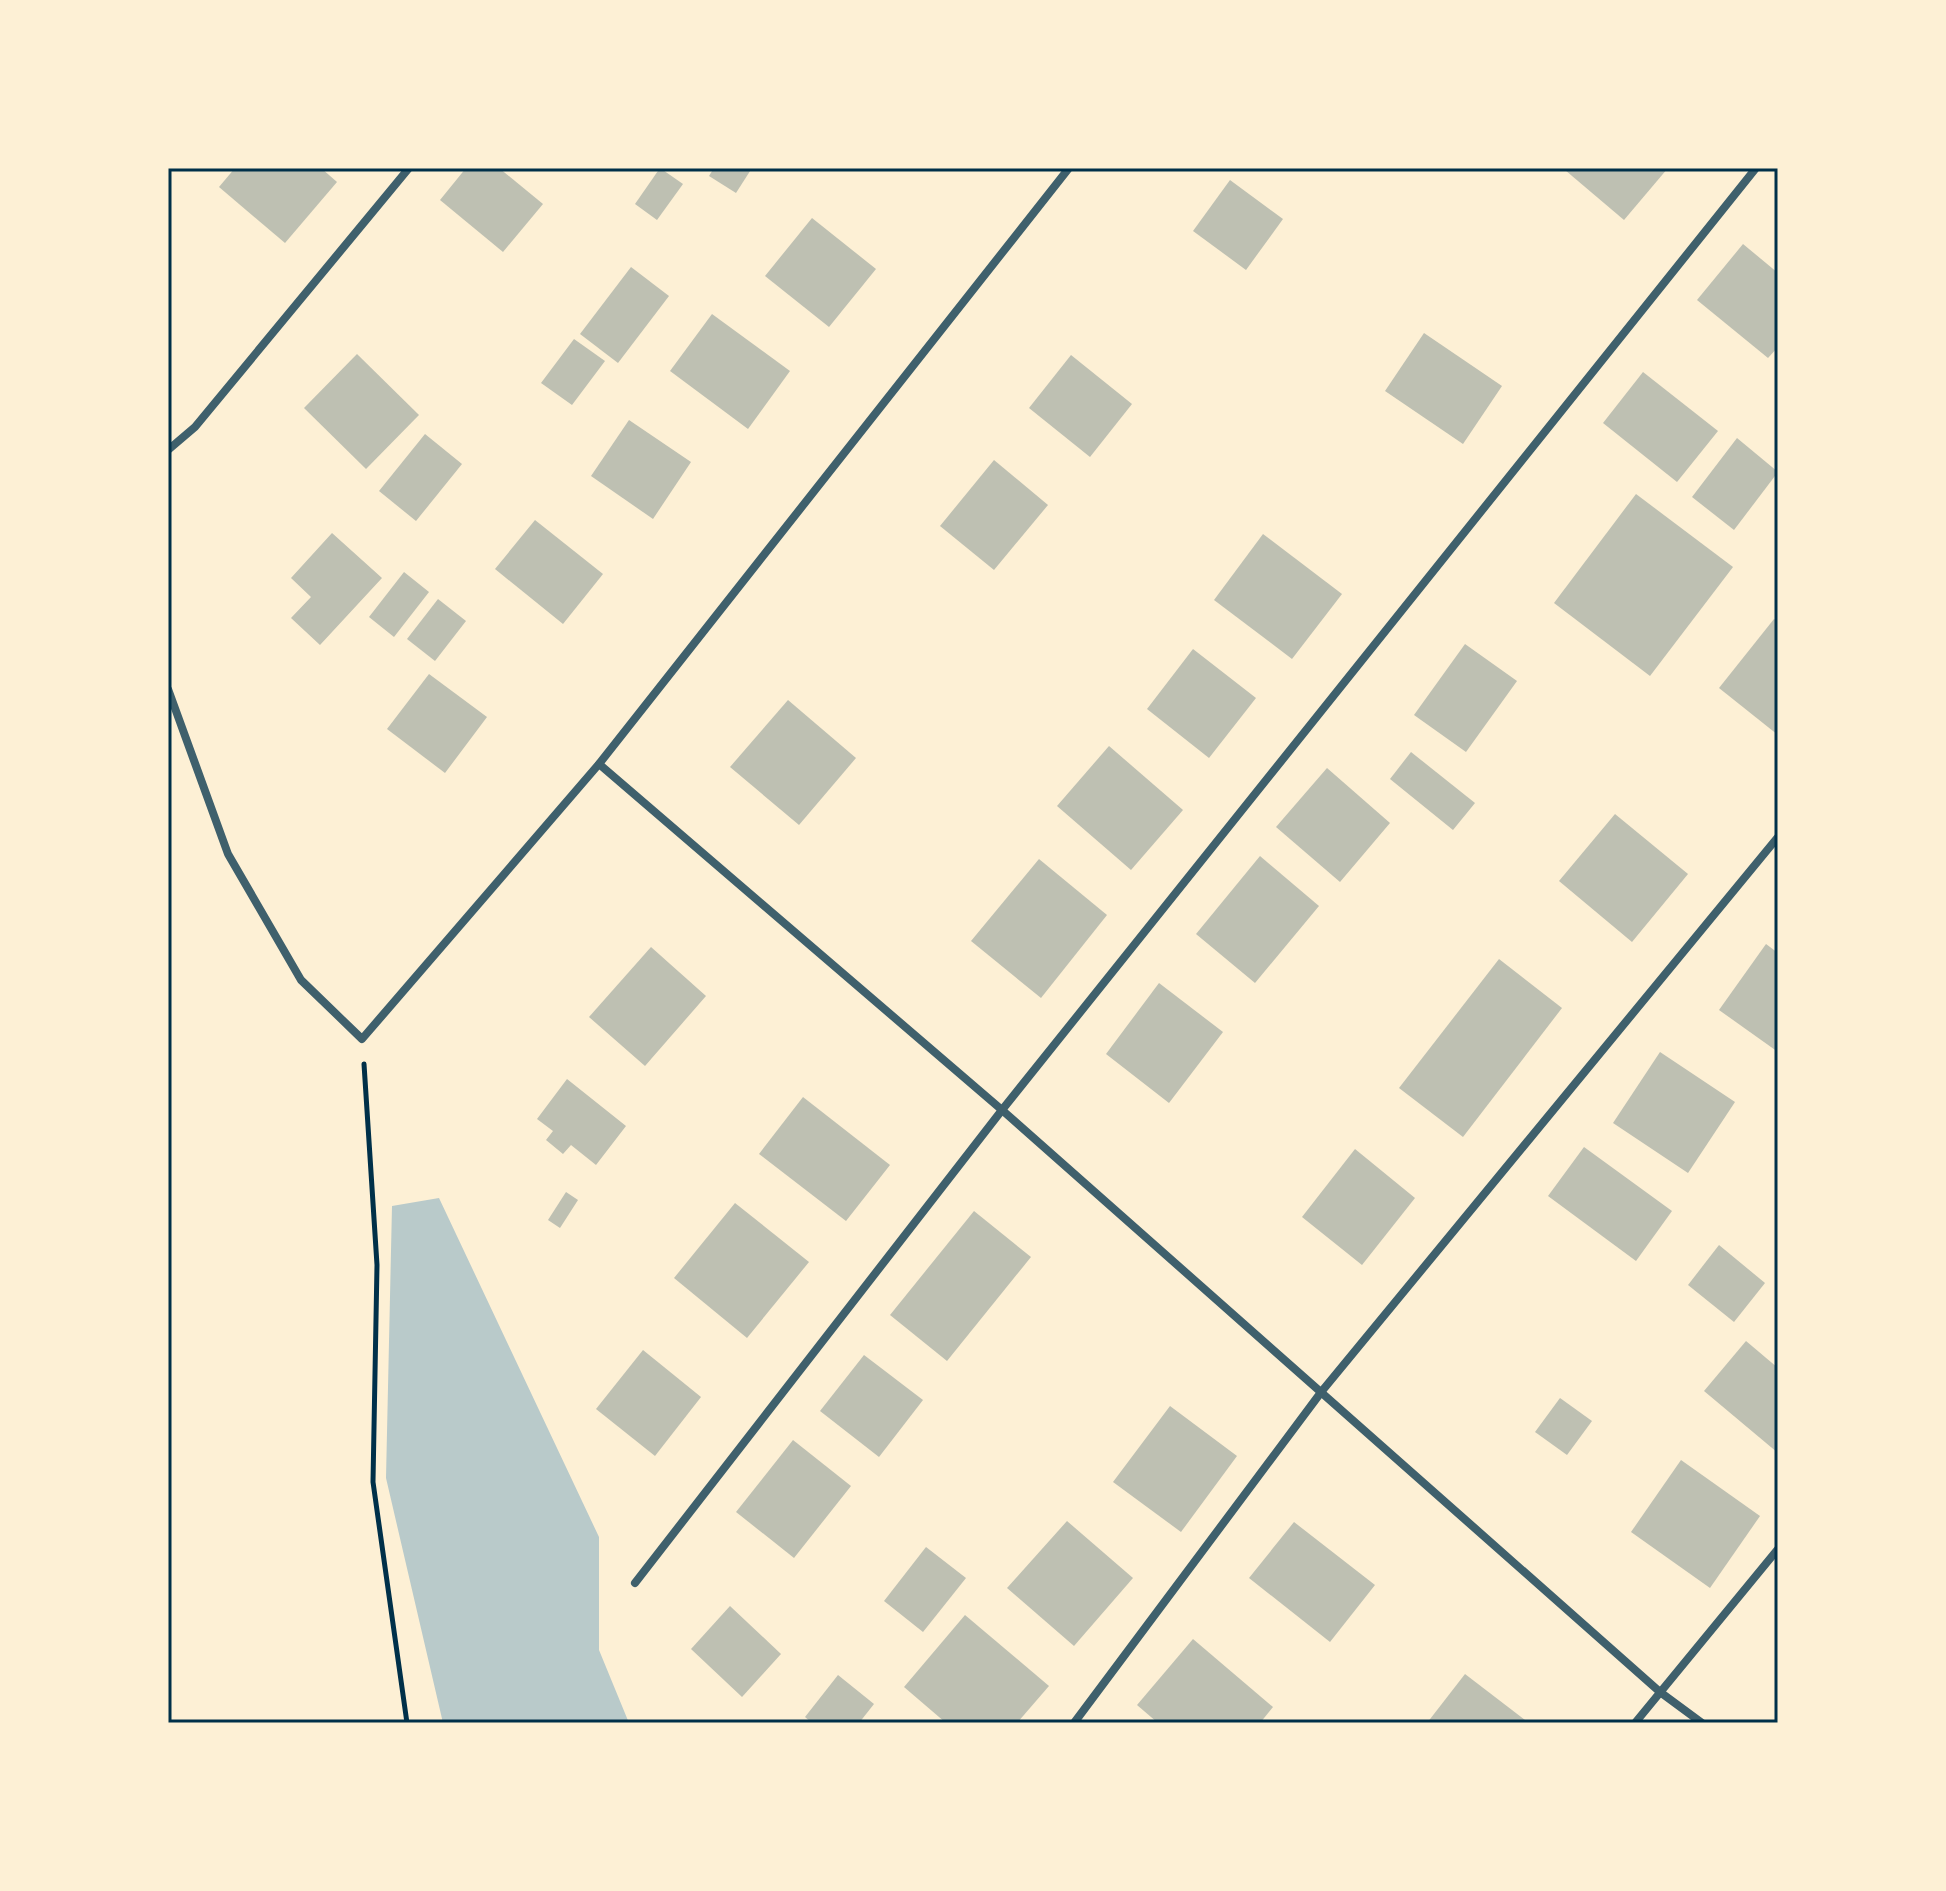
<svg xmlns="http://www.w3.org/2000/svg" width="1946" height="1891" font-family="Barlow,sans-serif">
	<rect width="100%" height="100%" fill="#fdf0d5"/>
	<!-- green -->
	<polygon fill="#b9caca" points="439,1198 599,1537 599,1650 629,1723 443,1723 386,1478 392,1206"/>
	<!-- building -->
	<g fill="#bec0b2">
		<polygon points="235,168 321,168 337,182 285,243 219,187"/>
		<polygon points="466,168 499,168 543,204 503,252 440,200"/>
		<polygon points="660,168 683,184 657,220 635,204"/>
		<polygon points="714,168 752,168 736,193 709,176"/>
		<polygon points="1567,168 1668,168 1624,220 1565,170"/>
		<polygon points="1230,180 1283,219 1246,270 1193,231"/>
		<polygon points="812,218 876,269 829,327 765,276"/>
		<polygon points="1743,244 1778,273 1778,347 1768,358 1697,300"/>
		<polygon points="631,267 669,296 618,363 580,334"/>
		<polygon points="712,314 790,371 748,429 670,371"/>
		<polygon points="1424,333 1502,386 1463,444 1385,391"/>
		<polygon points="574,339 605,361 572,405 541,383"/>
		<polygon points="357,354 419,415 366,469 304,408"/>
		<polygon points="1071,355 1132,404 1090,457 1029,408"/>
		<polygon points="1643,372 1718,431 1677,482 1603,423"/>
		<polygon points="629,420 691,462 653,519 591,476"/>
		<polygon points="425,434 462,464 416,521 379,491"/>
		<polygon points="1737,438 1778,472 1734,530 1692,497"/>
		<polygon points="994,460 1048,505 994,570 940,526"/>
		<polygon points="1636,494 1733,567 1650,676 1554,603"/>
		<polygon points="535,520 603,574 563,624 495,569"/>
		<polygon points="332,533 382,578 320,645 291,618 311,597 291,578"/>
		<polygon points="1263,534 1342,594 1292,659 1214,600"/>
		<polygon points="404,572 429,592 394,637 369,617"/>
		<polygon points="438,599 466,621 435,661 407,639"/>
		<polygon points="1774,619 1778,622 1778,735 1719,688"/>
		<polygon points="1465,644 1517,681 1466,752 1414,715"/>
		<polygon points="1193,649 1256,698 1209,758 1147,709"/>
		<polygon points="429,674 487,717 445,773 387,729"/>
		<polygon points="788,700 856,758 799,825 730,767"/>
		<polygon points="1109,746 1183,810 1131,870 1057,806"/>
		<polygon points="1411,752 1475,803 1453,830 1390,779"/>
		<polygon points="1327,768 1390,823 1340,882 1276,827"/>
		<polygon points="1615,814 1688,874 1632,942 1559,881"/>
		<polygon points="1260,856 1319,906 1255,983 1196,934"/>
		<polygon points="1039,859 1107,915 1041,998 971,941"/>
		<polygon points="1766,944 1778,953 1778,1052 1719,1010"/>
		<polygon points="651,947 706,996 645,1066 589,1017"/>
		<polygon points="1499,959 1562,1008 1463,1137 1399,1088"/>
		<polygon points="1159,983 1223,1032 1169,1103 1106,1054"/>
		<polygon points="1660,1052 1735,1102 1688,1173 1613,1123"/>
		<polygon points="567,1079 626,1126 596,1165 571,1145 563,1154 546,1140 553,1131 537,1119"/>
		<polygon points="803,1097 890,1165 846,1221 759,1154"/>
		<polygon points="1584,1147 1672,1211 1636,1261 1548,1196"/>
		<polygon points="1355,1149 1415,1198 1362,1265 1302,1217"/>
		<polygon points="566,1192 578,1200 560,1228 548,1220"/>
		<polygon points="735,1203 809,1262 747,1338 674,1278"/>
		<polygon points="974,1211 1031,1257 947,1361 890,1315"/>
		<polygon points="1719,1245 1765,1283 1734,1322 1688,1285"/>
		<polygon points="1746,1341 1778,1368 1778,1453 1704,1391"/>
		<polygon points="643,1350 701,1397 655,1456 596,1409"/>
		<polygon points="864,1355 923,1400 879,1457 820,1411"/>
		<polygon points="1560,1398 1592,1421 1567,1455 1535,1432"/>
		<polygon points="1170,1406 1237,1456 1181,1532 1113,1482"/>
		<polygon points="793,1440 851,1486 794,1558 736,1512"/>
		<polygon points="1681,1460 1760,1516 1710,1588 1631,1532"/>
		<polygon points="1067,1521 1133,1578 1074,1646 1007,1588"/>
		<polygon points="1294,1522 1375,1585 1330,1642 1249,1578"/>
		<polygon points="926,1547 966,1578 923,1632 884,1601"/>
		<polygon points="730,1606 781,1654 742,1697 691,1649"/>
		<polygon points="965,1615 1049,1686 1017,1723 946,1723 904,1687"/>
		<polygon points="1193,1639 1273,1707 1260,1723 1158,1723 1137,1705"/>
		<polygon points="1465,1674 1529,1723 1427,1723"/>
		<polygon points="838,1675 874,1704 859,1723 812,1723 805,1717"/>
	</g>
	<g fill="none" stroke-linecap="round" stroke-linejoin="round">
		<!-- path -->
		<polyline stroke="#003049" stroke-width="5" points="364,1064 377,1265 373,1482 407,1723"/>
		<!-- minor -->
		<g stroke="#3f606c" stroke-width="8">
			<polyline points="168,450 195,427 409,168"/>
			<polyline points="168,689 228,854 301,980 362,1039 599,764 1069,168"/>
			<polyline points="599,764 1002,1110 1660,1692 1702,1723"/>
			<polyline points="635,1583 1002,1110 1756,168"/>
			<polyline points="1074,1723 1322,1391 1778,837"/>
			<polyline points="1635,1723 1778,1549"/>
		</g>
	</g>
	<!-- border -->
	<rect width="1946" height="1891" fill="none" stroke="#fdf0d5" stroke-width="340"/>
	<rect x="170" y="170" width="1606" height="1551" fill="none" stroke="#003049" stroke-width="3"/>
</svg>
